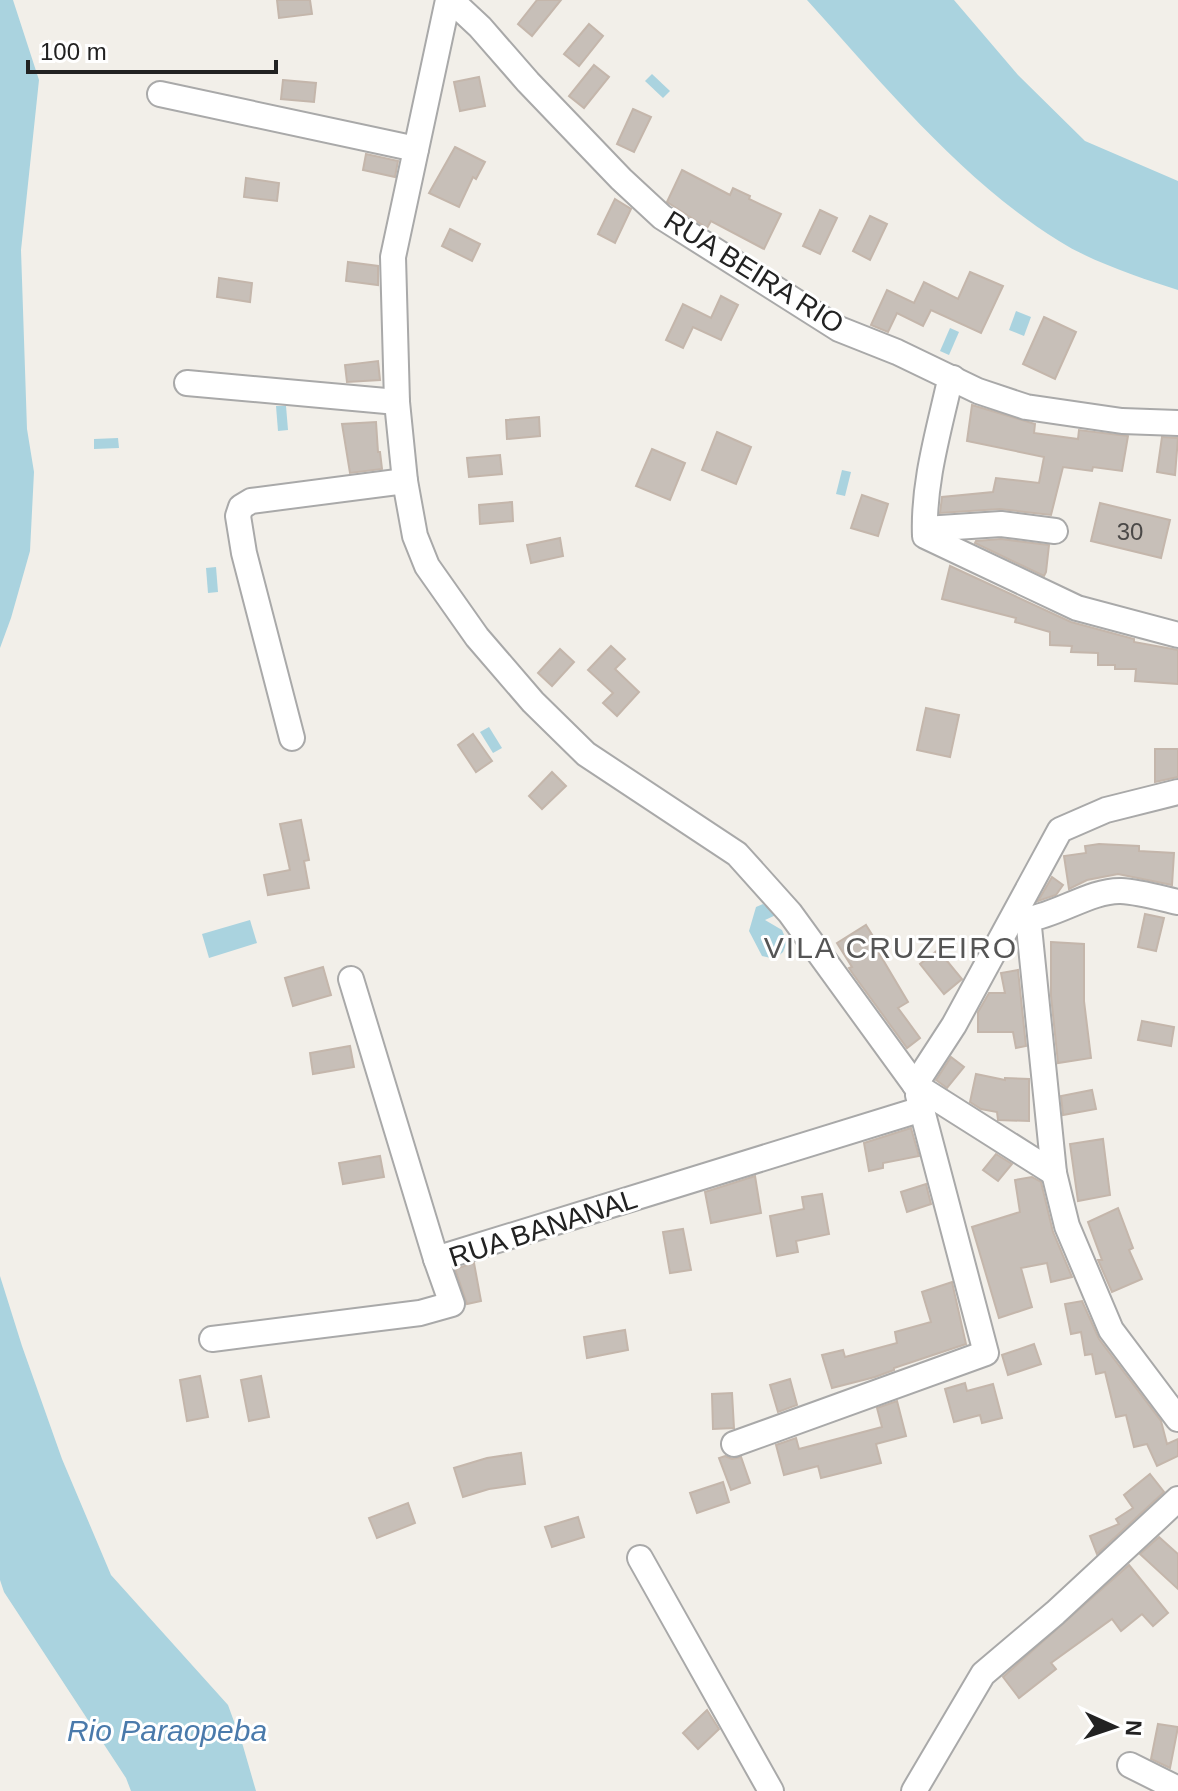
<svg xmlns="http://www.w3.org/2000/svg" width="1178" height="1791" font-family="Arial,sans-serif">
	<rect width="100%" height="100%" fill="#f2efe9"/>
	<!-- water -->
	<g fill="#aad3df">
		<polygon points="0,0 13,0 39,80 21,250 27,429 34,472 30,551 11,618 0,648"/>
		<path d="M807,0H954L1018,75L1085,141L1178,181V290C1143,279 1090,261 1059,241C960,179 884,85 807,0Z"/>
		<polygon points="652,74 670,91 663,98 645,81"/>
		<polygon points="1016,311 1031,317 1024,336 1009,330"/>
		<polygon points="950,328 959,332 949,355 940,351"/>
		<polygon points="276,406 286,406 288,430 278,431"/>
		<polygon points="118,438 119,448 94,449 94,439"/>
		<polygon points="842,470 851,472 845,496 836,494"/>
		<polygon points="216,567 218,592 208,593 206,568"/>
		<polygon points="489,727 502,748 493,753 480,732"/>
		<polygon points="763,904 776,915 765,920 782,930 787,942 783,952 775,959 762,956 749,931 756,907"/>
		<polygon points="250,920 257,943 209,958 202,934"/>
		<polygon points="0,1276 22,1346 62,1459 111,1575 228,1705 243,1746 256,1791 131,1791 126,1778 4,1592 0,1580"/>
	</g>
	<!-- building -->
	<g fill="#c7bfb8" stroke="#c4b6ab" stroke-width="2">
		<polygon points="277,0 310,0 312,14 279,18"/>
		<polygon points="537,0 561,0 532,36 518,24"/>
		<polygon points="589,24 603,36 579,66 564,54"/>
		<polygon points="594,65 609,77 584,108 569,96"/>
		<polygon points="479,77 485,106 460,111 454,82"/>
		<polygon points="283,80 316,83 314,102 281,99"/>
		<polygon points="633,109 651,117 634,152 617,144"/>
		<polygon points="455,147 485,162 476,179 473,177 459,207 429,193"/>
		<polygon points="366,154 398,161 395,177 363,170"/>
		<polygon points="682,170 730,195 733,188 750,196 749,199 781,214 764,249 711,221 707,228 667,202"/>
		<polygon points="246,178 279,183 277,201 244,197"/>
		<polygon points="615,199 631,209 615,243 598,234"/>
		<polygon points="820,210 837,218 820,254 803,246"/>
		<polygon points="870,216 887,224 870,260 853,251"/>
		<polygon points="450,229 480,244 472,261 442,246"/>
		<polygon points="348,262 378,266 378,285 346,281"/>
		<polygon points="970,272 1003,286 981,333 931,310 923,326 897,313 888,332 871,325 887,290 914,303 924,282 958,299"/>
		<polygon points="219,278 252,283 250,302 217,297"/>
		<polygon points="721,296 738,305 721,340 693,327 683,348 666,340 683,304 711,318"/>
		<polygon points="1044,317 1076,332 1055,379 1023,364"/>
		<polygon points="378,361 380,380 347,382 345,365"/>
		<polygon points="972,405 1035,424 1034,433 1078,439 1079,430 1128,436 1122,471 1093,467 1092,471 1063,467 1051,515 1000,509 940,513 942,497 993,492 996,478 1039,483 1044,457 967,441"/>
		<polygon points="539,417 540,436 507,439 506,420"/>
		<polygon points="376,422 378,452 380,452 382,469 350,473 342,424"/>
		<polygon points="717,432 751,447 736,484 702,470"/>
		<polygon points="1162,437 1178,438 1175,475 1157,472"/>
		<polygon points="652,449 685,463 670,500 636,486"/>
		<polygon points="500,455 502,474 469,477 467,458"/>
		<polygon points="862,495 888,504 878,536 851,528"/>
		<polygon points="512,502 513,521 480,524 479,505"/>
		<polygon points="1100,503 1170,520 1161,558 1091,541"/>
		<polygon points="560,538 563,556 531,563 527,545"/>
		<polygon points="1001,539 1049,545 1046,572 1044,576 975,543 976,541"/>
		<polygon points="950,566 1071,622 1134,639 1134,642 1178,650 1178,684 1135,681 1136,669 1115,669 1115,665 1098,665 1098,653 1071,652 1072,646 1050,645 1050,632 1015,622 1016,618 942,599"/>
		<polygon points="611,646 625,659 615,669 639,692 617,716 603,703 613,693 588,670"/>
		<polygon points="560,649 574,662 552,686 538,673"/>
		<polygon points="926,708 959,715 950,757 917,750"/>
		<polygon points="473,734 492,761 476,772 458,745"/>
		<polygon points="1155,749 1178,749 1178,777 1155,782"/>
		<polygon points="552,772 566,786 542,809 529,796"/>
		<polygon points="301,820 309,860 304,861 309,888 268,895 264,875 290,870 280,824"/>
		<polygon points="1099,844 1139,846 1139,851 1174,853 1172,885 1118,874 1087,880 1069,889 1064,856 1086,853 1085,846"/>
		<polygon points="1052,877 1063,885 1056,895 1038,901"/>
		<polygon points="1145,914 1164,918 1156,951 1138,947"/>
		<polygon points="866,925 876,941 873,943 908,1002 898,1008 920,1038 907,1048 853,974 849,968 852,967 837,943"/>
		<polygon points="1051,942 1084,944 1084,1001 1091,1058 1058,1063 1051,996"/>
		<polygon points="938,950 962,979 944,994 920,964"/>
		<polygon points="323,967 331,995 293,1006 285,978"/>
		<polygon points="1018,970 1026,1046 1016,1048 1013,1032 978,1032 978,1012 989,993 1005,993 1001,973"/>
		<polygon points="1142,1021 1174,1027 1171,1046 1138,1040"/>
		<polygon points="350,1046 354,1067 313,1074 310,1053"/>
		<polygon points="951,1057 964,1067 947,1088 936,1080"/>
		<polygon points="976,1074 1005,1080 1005,1078 1029,1079 1029,1121 998,1120 997,1112 981,1109 970,1102"/>
		<polygon points="1092,1090 1096,1109 1063,1115 1061,1096"/>
		<polygon points="911,1128 919,1156 883,1163 883,1168 869,1171 864,1143"/>
		<polygon points="1103,1139 1110,1195 1078,1201 1070,1144"/>
		<polygon points="996,1154 1012,1164 998,1181 983,1170"/>
		<polygon points="380,1156 384,1177 343,1184 339,1163"/>
		<polygon points="755,1176 761,1213 711,1223 705,1192"/>
		<polygon points="1032,1177 1041,1182 1053,1232 1072,1277 1051,1282 1047,1263 1021,1268 1032,1307 999,1318 972,1227 1020,1212 1015,1180"/>
		<polygon points="926,1184 931,1204 907,1212 901,1192"/>
		<polygon points="822,1194 829,1234 796,1241 798,1252 777,1256 770,1216 804,1209 802,1197"/>
		<polygon points="1118,1208 1133,1248 1129,1250 1142,1279 1112,1292 1098,1260 1102,1260 1088,1222"/>
		<polygon points="683,1229 691,1270 670,1273 663,1232"/>
		<polygon points="474,1263 481,1301 467,1304 455,1269"/>
		<polygon points="952,1282 966,1344 894,1368 894,1370 875,1377 832,1388 822,1355 843,1350 845,1357 897,1343 895,1332 931,1322 922,1292"/>
		<polygon points="1082,1301 1099,1339 1161,1421 1167,1444 1178,1439 1178,1456 1157,1466 1147,1444 1134,1447 1126,1415 1116,1417 1105,1372 1096,1374 1092,1354 1085,1355 1081,1332 1071,1334 1065,1304"/>
		<polygon points="625,1330 628,1350 587,1358 584,1337"/>
		<polygon points="1034,1344 1041,1364 1008,1375 1002,1355"/>
		<polygon points="200,1376 208,1417 187,1421 180,1380"/>
		<polygon points="261,1376 269,1417 249,1421 241,1380"/>
		<polygon points="790,1379 797,1405 778,1412 770,1385"/>
		<polygon points="965,1383 967,1391 993,1384 1002,1418 982,1423 980,1415 954,1422 945,1389"/>
		<polygon points="732,1393 734,1428 713,1429 712,1394"/>
		<polygon points="897,1401 906,1436 876,1444 881,1463 821,1478 818,1466 784,1475 776,1445 796,1438 799,1449 882,1427 877,1408"/>
		<polygon points="521,1453 525,1484 489,1489 463,1497 454,1468 487,1458"/>
		<polygon points="725,1456 732,1459 741,1457 750,1483 731,1490 719,1458"/>
		<polygon points="1150,1474 1164,1492 1097,1554 1090,1536 1119,1524 1116,1519 1133,1508 1124,1495"/>
		<polygon points="723,1482 729,1502 697,1513 690,1493"/>
		<polygon points="408,1503 415,1523 377,1538 369,1518"/>
		<polygon points="578,1517 584,1537 552,1547 545,1527"/>
		<polygon points="1159,1537 1178,1554 1178,1589 1140,1554"/>
		<polygon points="1129,1565 1168,1613 1153,1626 1142,1614 1121,1631 1112,1619 1051,1663 1056,1669 1019,1698 1003,1677"/>
		<polygon points="707,1710 719,1729 698,1749 683,1733"/>
		<polygon points="1158,1724 1178,1727 1170,1768 1151,1759"/>
	</g>
	<g fill="none" stroke-linecap="round" stroke-linejoin="round">
		<defs>
			<g id="minor">
				<polyline points="448,0 393,257 397,402 405,481 415,536 427,566 477,637 533,702 586,754 737,854 790,913 915,1085 1054,1173"/>
				<polyline points="451,0 480,27 528,82 621,179 662,217 839,329 897,352 978,391 1026,407 1122,421 1178,423"/>
				<polyline points="160,94 416,149"/>
				<path d="M953,378L948,389C937,437 923,486 925,536L1077,608L1178,635"/>
				<polyline points="187,383 397,402"/>
				<polyline points="925,529 1001,524 1055,531"/>
				<polyline points="292,738 244,553 238,516 241,507 251,501 405,481"/>
				<path d="M1178,902C1160,898 1140,892 1121,891C1092,890 1059,914 1029,919V927L1054,1173L1067,1226L1111,1330L1178,1419"/>
				<polyline points="351,979 436,1259"/>
				<polyline points="915,1085 954,1025 1060,830 1106,810 1178,792"/>
				<polyline points="212,1339 420,1313 452,1304 436,1259 922,1109"/>
				<polyline points="734,1444 986,1353 918,1095"/>
				<polyline points="640,1558 771,1791"/>
				<polyline points="1130,1765 1178,1789"/>
				<polyline points="914,1791 983,1674 1055,1613 1178,1499"/>
			</g>
		</defs>
		<!-- minor casing -->
		<use href="#minor" stroke="#a9a9a9" stroke-width="28"/>
		<!-- minor -->
		<use href="#minor" stroke="#fff" stroke-width="24"/>
	</g>
	<g text-anchor="middle" dominant-baseline="central" stroke-width="6" stroke-linejoin="round" paint-order="stroke">
		<!-- number labels -->
		<g font-size="24" fill="#4b4948">
			<text x="1130" y="531">30</text>
		</g>
		<!-- street labels -->
		<g font-size="28" fill="#222" stroke="#fff">
			<text transform="translate(754 272) rotate(32)">RUA BEIRA RIO</text>
			<text transform="translate(543 1228) rotate(-18)">RUA BANANAL</text>
		</g>
		<!-- neighbourhood labels -->
		<g font-size="30" letter-spacing="2" fill="#555" stroke="#fff">
			<text x="891" y="947">VILA CRUZEIRO</text>
		</g>
		<!-- water labels -->
		<g font-size="30" font-style="italic" fill="#4a7aab" stroke="#fff">
			<text x="167" y="1730">Rio Paraopeba</text>
		</g>
	</g>
	<!-- north arrow -->
	<g transform="translate(1114 1727) rotate(93)" stroke="#ffffff" stroke-width="6" paint-order="stroke">
	<path d="M0-6L14 30L0 20L-14 30Z" fill="#222222"/>
	<text y="-12" font-size="22" font-weight="bold" text-anchor="middle" fill="#222222">N</text>
	</g>
	<!-- scale -->
	<path d="M28 60v12h248v-12" fill="none" stroke="#222222" stroke-width="4"/>
	<text x="40" y="60" font-size="24" fill="#222222" stroke="#ffffff" stroke-width="6" paint-order="stroke">100 m</text>
</svg>
